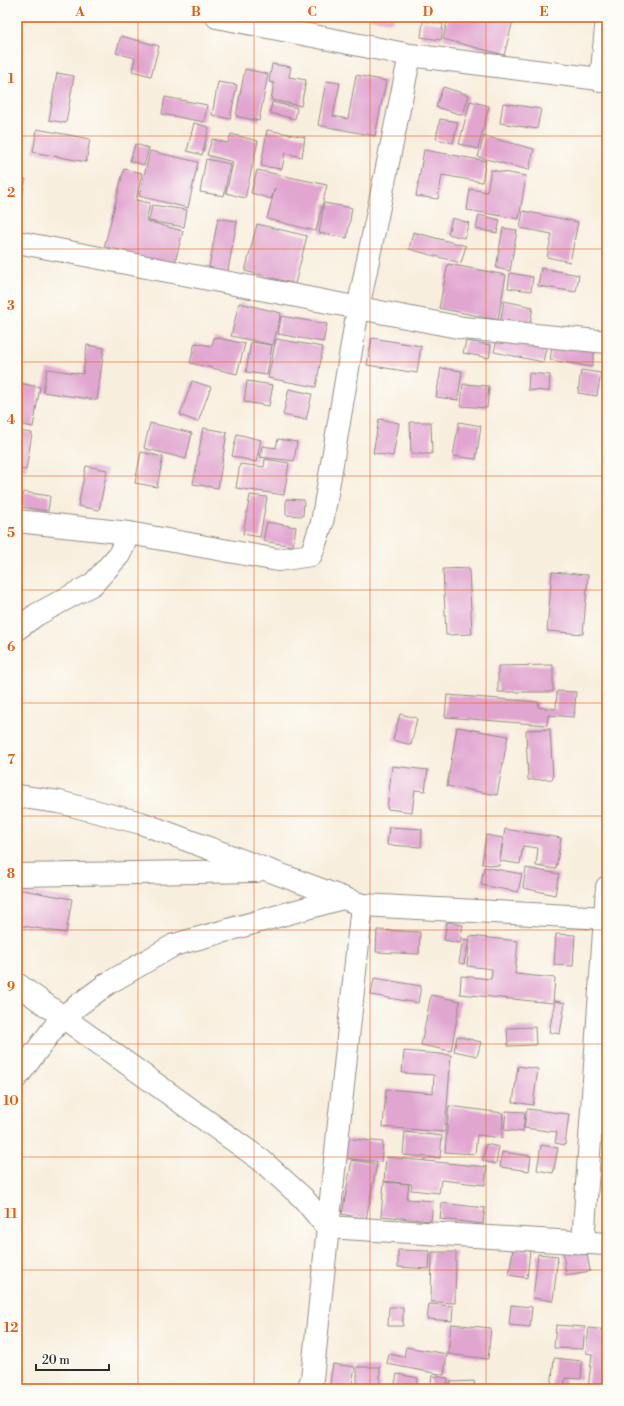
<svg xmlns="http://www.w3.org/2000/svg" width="624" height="1406" font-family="'Libre Bodoni',serif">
	<rect width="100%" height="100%" fill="#fdfcf7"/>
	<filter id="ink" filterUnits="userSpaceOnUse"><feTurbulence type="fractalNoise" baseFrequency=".025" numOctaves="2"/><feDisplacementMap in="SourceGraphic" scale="8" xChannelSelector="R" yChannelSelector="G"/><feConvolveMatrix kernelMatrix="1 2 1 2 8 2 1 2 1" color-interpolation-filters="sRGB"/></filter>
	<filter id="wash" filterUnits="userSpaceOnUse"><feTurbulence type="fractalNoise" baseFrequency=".012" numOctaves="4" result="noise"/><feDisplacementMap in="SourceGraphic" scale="16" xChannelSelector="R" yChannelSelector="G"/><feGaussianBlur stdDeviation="0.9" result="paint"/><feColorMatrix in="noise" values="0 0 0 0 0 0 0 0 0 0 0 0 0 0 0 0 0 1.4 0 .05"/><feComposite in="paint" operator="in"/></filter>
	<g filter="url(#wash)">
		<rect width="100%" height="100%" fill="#f8eedd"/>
		<g id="blocks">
			<!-- building -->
			<g fill="#e1a6d0">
				<polygon points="370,17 393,17 393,22 370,19"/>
				<polygon points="448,17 514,17 504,55 443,39"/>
				<polygon points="423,21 443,24 441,40 421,37"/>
				<polygon points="121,36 159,46 151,76 132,71 135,58 116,53"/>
				<polygon points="272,64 291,67 289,77 306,80 301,106 271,100 274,83 269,82"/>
				<polygon points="245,69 268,74 259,121 236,116"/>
				<polygon points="57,73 74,76 66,123 49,120"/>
				<polygon points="356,75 386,81 375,136 318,125 326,81 340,83 333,116 348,119"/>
				<polygon points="218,82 237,85 230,119 212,115"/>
				<polygon points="443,87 469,95 463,115 436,107"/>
				<polygon points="165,97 207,105 204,122 162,114"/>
				<polygon points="470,101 489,106 478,149 459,144"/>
				<polygon points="272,102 297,108 295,119 270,113"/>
				<polygon points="503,103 541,109 537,129 500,123"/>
				<polygon points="440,119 458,122 453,143 436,139"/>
				<polygon points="194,123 209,127 202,155 187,151"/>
				<polygon points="37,129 90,139 86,162 33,152"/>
				<polygon points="267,130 305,137 302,157 285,153 282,169 261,166"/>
				<polygon points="231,134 258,141 245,198 226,193 233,162 207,155 212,139 228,143"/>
				<polygon points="484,136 534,149 529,170 478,157"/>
				<polygon points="135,144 149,148 144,165 130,161"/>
				<polygon points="424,150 486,161 482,182 442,175 438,199 416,196"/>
				<polygon points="150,151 198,162 188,208 139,196"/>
				<polygon points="206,159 230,164 224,196 200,192"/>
				<polygon points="124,169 142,173 136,200 150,203 146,221 183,231 174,266 104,248"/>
				<polygon points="257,170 327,185 316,231 267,219 275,188 271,199 251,193"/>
				<polygon points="491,170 526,176 519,219 467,210 470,189 487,192"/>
				<polygon points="17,177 26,179 22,195 17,194"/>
				<polygon points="324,203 352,208 347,238 319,233"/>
				<polygon points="152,205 187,210 184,227 149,221"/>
				<polygon points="523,211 578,222 570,262 547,257 552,234 520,228"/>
				<polygon points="479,215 500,220 497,233 476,229"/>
				<polygon points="218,218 237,221 227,276 208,273"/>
				<polygon points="452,218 469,223 464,238 448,234"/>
				<polygon points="257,224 307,236 295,284 245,271"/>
				<polygon points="503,228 517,230 510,271 496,268"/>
				<polygon points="413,232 466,246 461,263 409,249"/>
				<polygon points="448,264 506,275 498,320 439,308"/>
				<polygon points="541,268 579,275 576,292 538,286"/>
				<polygon points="510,273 533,277 531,291 508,288"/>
				<polygon points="504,301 533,307 529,329 500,324"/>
				<polygon points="239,303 281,313 273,345 231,336"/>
				<polygon points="281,316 327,324 323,342 278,334"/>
				<polygon points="498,335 547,344 543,362 494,352"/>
				<polygon points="214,337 245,344 237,374 190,363 195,343 212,346"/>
				<polygon points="372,338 421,346 417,373 367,365"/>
				<polygon points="276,339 323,347 316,387 268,378"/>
				<polygon points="466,341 491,345 489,358 463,353"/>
				<polygon points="553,341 595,348 592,367 550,360"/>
				<polygon points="251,342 272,345 267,375 246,372"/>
				<polygon points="87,345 104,348 97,400 43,392 47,369 83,374"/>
				<polygon points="441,368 462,371 458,400 436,397"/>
				<polygon points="581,370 601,373 597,396 578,393"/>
				<polygon points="529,373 550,375 549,391 528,390"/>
				<polygon points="192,381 211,387 198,422 180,415"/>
				<polygon points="247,381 273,385 269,406 244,402"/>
				<polygon points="18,383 40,387 33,427 17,424"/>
				<polygon points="463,384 489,386 487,408 461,406"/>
				<polygon points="289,389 312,394 306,420 283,415"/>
				<polygon points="379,419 399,423 393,456 373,453"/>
				<polygon points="410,422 431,422 432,454 411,454"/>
				<polygon points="459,422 481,426 476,459 453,456"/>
				<polygon points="150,423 192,433 186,459 144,448"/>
				<polygon points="203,428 227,432 218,488 193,484"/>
				<polygon points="17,431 32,433 26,470 17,469"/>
				<polygon points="237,434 261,440 256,462 232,456"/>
				<polygon points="278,439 297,442 294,461 260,457 262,446 276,448"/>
				<polygon points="141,452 163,457 157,487 135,483"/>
				<polygon points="265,459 289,463 284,495 236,488 240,464 264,467"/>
				<polygon points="86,466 107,470 99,510 78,506"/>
				<polygon points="23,492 50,496 48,511 20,507"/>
				<polygon points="250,495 267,497 260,537 243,534"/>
				<polygon points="286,499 304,500 303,516 286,515"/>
				<polygon points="267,522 296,527 293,546 263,541"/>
				<polygon points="469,568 472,634 446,635 443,569"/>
				<polygon points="552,572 588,575 583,634 547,631"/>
				<polygon points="553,665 553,692 498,692 498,666"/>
				<polygon points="557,691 576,692 574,717 548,715 547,725 445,717 447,695 539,702 538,707 556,709"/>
				<polygon points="400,714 417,718 411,745 393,740"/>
				<polygon points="457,727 508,736 497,795 447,786"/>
				<polygon points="550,729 553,779 528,780 526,730"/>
				<polygon points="392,766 428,770 425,791 415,790 412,812 387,809"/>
				<polygon points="389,827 422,829 421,847 387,845"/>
				<polygon points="505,829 561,838 556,869 536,866 538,848 523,846 520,864 500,861"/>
				<polygon points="486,835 503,838 499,866 482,864"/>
				<polygon points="484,867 522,874 518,892 481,885"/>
				<polygon points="526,868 559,874 555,895 523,888"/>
				<polygon points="17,889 72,899 66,933 17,925"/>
				<polygon points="447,922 463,925 460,943 444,940"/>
				<polygon points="377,930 420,932 419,954 376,952"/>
				<polygon points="556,934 575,935 573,966 554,965"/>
				<polygon points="470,936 518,941 515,974 555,978 553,1003 460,994 461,976 491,979 492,969 467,966"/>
				<polygon points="463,939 469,940 464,964 459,963"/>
				<polygon points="374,978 421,986 418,1003 371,995"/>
				<polygon points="431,995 460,1001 451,1051 421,1045"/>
				<polygon points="555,1001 565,1003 560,1034 549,1032"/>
				<polygon points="535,1027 536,1045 508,1046 507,1028"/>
				<polygon points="457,1036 481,1042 477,1056 454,1051"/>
				<polygon points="404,1051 451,1055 445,1132 383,1127 386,1089 433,1093 434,1075 402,1073"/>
				<polygon points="518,1066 538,1069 533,1105 513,1102"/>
				<polygon points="449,1106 503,1113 502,1138 477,1135 475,1154 445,1152"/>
				<polygon points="527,1109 569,1114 565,1145 555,1143 557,1132 524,1128"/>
				<polygon points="506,1111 525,1112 523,1132 504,1130"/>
				<polygon points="405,1132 442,1136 440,1158 403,1155"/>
				<polygon points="344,1138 383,1142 381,1162 342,1158"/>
				<polygon points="486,1144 499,1147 496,1164 483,1161"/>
				<polygon points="541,1145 558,1148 553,1173 537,1170"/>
				<polygon points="502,1152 531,1156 529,1171 500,1167"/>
				<polygon points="386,1157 487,1167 485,1185 441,1180 439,1193 411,1190 412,1184 384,1181"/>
				<polygon points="352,1160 377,1164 366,1219 342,1214"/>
				<polygon points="384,1182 409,1184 407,1199 433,1201 431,1221 381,1216"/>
				<polygon points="442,1203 485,1208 483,1224 440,1219"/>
				<polygon points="586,1248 590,1271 566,1275 563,1252"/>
				<polygon points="513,1249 530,1251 527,1278 509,1275"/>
				<polygon points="398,1250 430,1251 429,1269 398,1267"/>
				<polygon points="432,1252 456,1252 455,1303 431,1302"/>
				<polygon points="538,1254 558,1256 553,1301 533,1298"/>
				<polygon points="429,1304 453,1306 452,1321 427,1319"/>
				<polygon points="511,1305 532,1307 530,1327 509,1325"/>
				<polygon points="389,1307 403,1307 403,1326 388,1326"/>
				<polygon points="451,1324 491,1328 488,1359 448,1354"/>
				<polygon points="556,1325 585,1327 583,1349 554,1348"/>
				<polygon points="589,1328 607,1330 607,1389 588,1389 592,1354 586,1353"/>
				<polygon points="406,1347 447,1354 444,1375 387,1364 389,1354 404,1357"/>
				<polygon points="554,1358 582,1361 581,1379 565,1378 564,1389 551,1389"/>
				<polygon points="333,1364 355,1367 351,1389 329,1389"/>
				<rect x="357" y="1367" width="23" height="22"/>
				<polygon points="397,1374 418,1378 416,1389 394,1389"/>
				<polygon points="432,1376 448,1378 446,1389 430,1389"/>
				<polygon points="474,1381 475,1389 451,1389 450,1382"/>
			</g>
		</g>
	</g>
	<g filter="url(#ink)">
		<use href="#blocks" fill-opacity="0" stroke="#928c84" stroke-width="1"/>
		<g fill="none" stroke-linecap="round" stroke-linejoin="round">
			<defs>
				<g id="minor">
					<polyline points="217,17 410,55 607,80"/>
					<polyline points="601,81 607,17"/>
					<polyline points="17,242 463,328 607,342"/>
					<polyline points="17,521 129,533 278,560 311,555 322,523 358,309 410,55"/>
					<polyline points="17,629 36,615 93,584 119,555 129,533"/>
					<polyline points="17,796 59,802 141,823 362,905 607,918"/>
					<polyline points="17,875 256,871"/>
					<polyline points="17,984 261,1160 303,1198 327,1227 607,1244"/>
					<polyline points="17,1077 62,1017 107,984 174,945 343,898"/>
					<polyline points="583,1243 607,887"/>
					<polyline points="308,1389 312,1379 362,905"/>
				</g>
			</defs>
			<!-- minor casing -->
			<use href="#minor" stroke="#928c84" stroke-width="24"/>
			<!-- minor -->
			<use href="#minor" stroke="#fff" stroke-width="22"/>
		</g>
	</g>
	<!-- grid -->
	<path fill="none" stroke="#e8590c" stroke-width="1" stroke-opacity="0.55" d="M138,17V1389M254,17V1389M370,17V1389M486,17V1389M17,136H607M17,249H607M17,362H607M17,476H607M17,590H607M17,703H607M17,816H607M17,930H607M17,1044H607M17,1157H607M17,1270H607"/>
	<!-- margin -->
	<rect width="624" height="1406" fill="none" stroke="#fdfcf7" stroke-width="44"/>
	<!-- scale -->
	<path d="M36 1364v6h73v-6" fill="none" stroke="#2b2b2b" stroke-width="2"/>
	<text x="42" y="1364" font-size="12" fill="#2b2b2b" stroke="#fdfcf7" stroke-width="3" paint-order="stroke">20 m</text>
	<rect x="22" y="22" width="580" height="1362" fill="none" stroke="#e8590c" stroke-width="1.5"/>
	<g font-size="13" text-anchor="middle" font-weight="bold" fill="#e8590c">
		<text x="80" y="16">A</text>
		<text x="196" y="16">B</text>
		<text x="312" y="16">C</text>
		<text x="428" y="16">D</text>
		<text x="544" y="16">E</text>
		<text x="11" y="83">1</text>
		<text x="11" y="197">2</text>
		<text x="11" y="310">3</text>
		<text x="11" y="424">4</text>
		<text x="11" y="537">5</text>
		<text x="11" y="651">6</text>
		<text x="11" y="764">7</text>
		<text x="11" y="878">8</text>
		<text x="11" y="991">9</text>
		<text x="11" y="1105">10</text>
		<text x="11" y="1218">11</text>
		<text x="11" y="1332">12</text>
	</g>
</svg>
